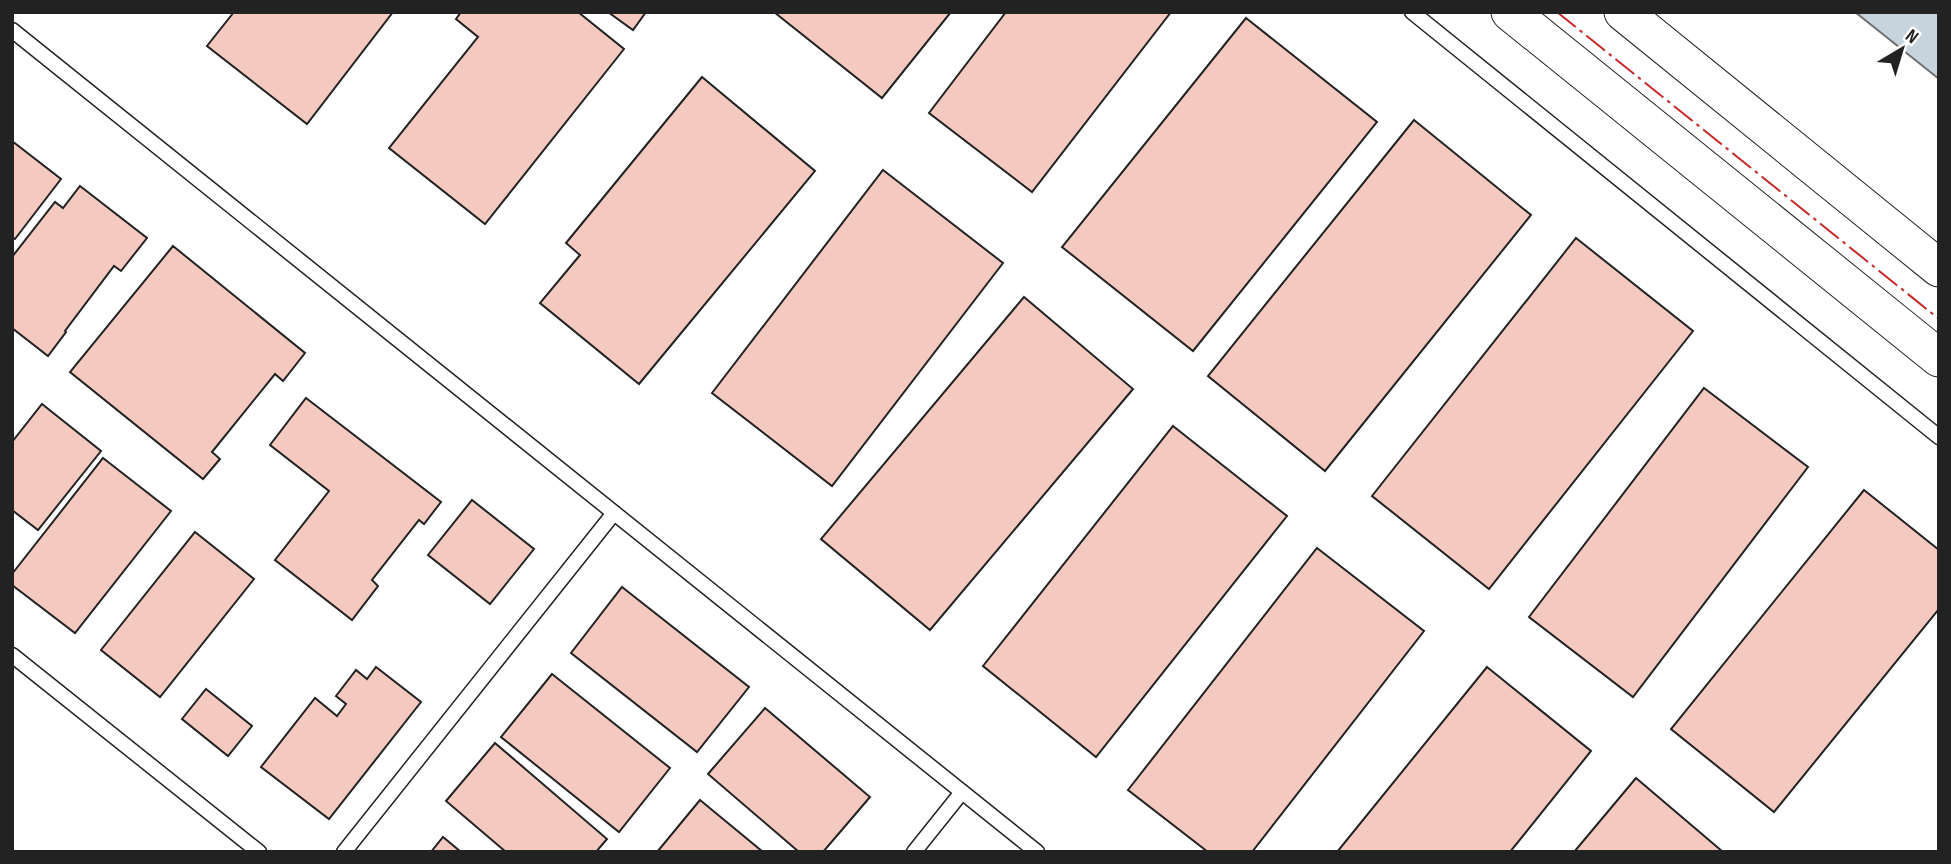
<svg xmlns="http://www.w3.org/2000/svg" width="1951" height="864" font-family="'Sofia Sans Condensed',sans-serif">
	<rect width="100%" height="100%" fill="#fff"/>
	<!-- water -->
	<polygon fill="#c7d3dd" stroke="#6f6f6f" stroke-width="2" points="1855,12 1939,12 1939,79"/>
	<!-- building -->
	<g fill="#f3c9c0" stroke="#222" stroke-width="2">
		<polygon points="234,12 393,12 307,124 207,46"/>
		<polygon points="461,12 578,12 624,49 485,224 389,148 478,37 456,19"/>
		<polygon points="608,12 646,12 633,30"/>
		<polygon points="774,12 951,12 882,98"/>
		<polygon points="1006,12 1171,12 1032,192 929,113"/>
		<polygon points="1246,18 1377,122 1193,351 1062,247"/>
		<polygon points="702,77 815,171 639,384 540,303 580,255 566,243"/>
		<polygon points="1414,120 1531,215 1325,471 1208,376"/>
		<polygon points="12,141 61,179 15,239 12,237"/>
		<polygon points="883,170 1003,263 832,486 712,393"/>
		<polygon points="80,186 147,238 121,271 114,266 65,331 66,332 48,356 12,328 12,257 55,202 63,208"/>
		<polygon points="1576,238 1693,331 1489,589 1372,496"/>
		<polygon points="173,246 305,353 283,381 275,374 212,452 220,459 203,479 70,372"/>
		<polygon points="1024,297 1133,389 930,630 821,539"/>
		<polygon points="1704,388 1808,467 1633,697 1529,617"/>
		<polygon points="306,398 441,502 424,524 419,520 372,580 378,586 352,620 275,560 329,491 270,445"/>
		<polygon points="42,404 101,451 38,530 12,510 12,442"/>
		<polygon points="1173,426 1287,516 1096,757 983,666"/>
		<polygon points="103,458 171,511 75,633 12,585 12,574"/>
		<polygon points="1864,490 1939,550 1939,609 1774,812 1671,729"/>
		<polygon points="472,500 534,549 490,604 428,555"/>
		<polygon points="195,532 254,579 160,697 101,650"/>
		<polygon points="1317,548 1424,631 1252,852 1208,852 1128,790"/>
		<polygon points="622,587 749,687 697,752 571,653"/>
		<polygon points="376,667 421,702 329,819 261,767 315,698 337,716 346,704 336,696 356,670 367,679"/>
		<polygon points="1487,667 1591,751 1510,852 1337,852"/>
		<polygon points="552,674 670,768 619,832 501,737"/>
		<polygon points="206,689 252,726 228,756 182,719"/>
		<polygon points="765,708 870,797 823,852 799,852 708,774"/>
		<polygon points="495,743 607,839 596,852 506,852 446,801"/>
		<polygon points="1636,778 1723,852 1574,852"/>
		<polygon points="700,800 763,852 657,852"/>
		<polygon points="443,837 461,852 431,852"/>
	</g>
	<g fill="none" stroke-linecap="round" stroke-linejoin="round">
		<defs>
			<g id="lane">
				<polyline points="1412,12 1939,437"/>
				<polyline points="12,30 1037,852"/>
				<polyline points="12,655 259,852"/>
				<polyline points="344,852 614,513"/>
				<polyline points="914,852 962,792"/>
			</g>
			<g id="secondary">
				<polyline points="1510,12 1939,358"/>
				<polyline points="1623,12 1939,268"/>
			</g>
		</defs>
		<!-- lane casing -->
		<use href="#lane" stroke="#222" stroke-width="17"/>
		<!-- secondary casing -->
		<use href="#secondary" stroke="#222" stroke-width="39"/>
		<!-- lane -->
		<use href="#lane" stroke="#fff" stroke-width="14"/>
		<!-- secondary -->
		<use href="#secondary" stroke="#fff" stroke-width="37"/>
		<!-- power -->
		<polyline stroke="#c62828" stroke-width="2" stroke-dasharray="24 5 3.5 5" stroke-linecap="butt" points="1557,12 1939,319"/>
	</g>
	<!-- border -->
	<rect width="1951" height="864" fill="none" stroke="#222222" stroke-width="28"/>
	<!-- north arrow -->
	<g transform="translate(1902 49) rotate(38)" stroke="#ffffff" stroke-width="5" paint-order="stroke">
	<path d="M0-5L12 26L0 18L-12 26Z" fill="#222222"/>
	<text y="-10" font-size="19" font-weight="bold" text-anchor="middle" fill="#222222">N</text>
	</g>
</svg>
